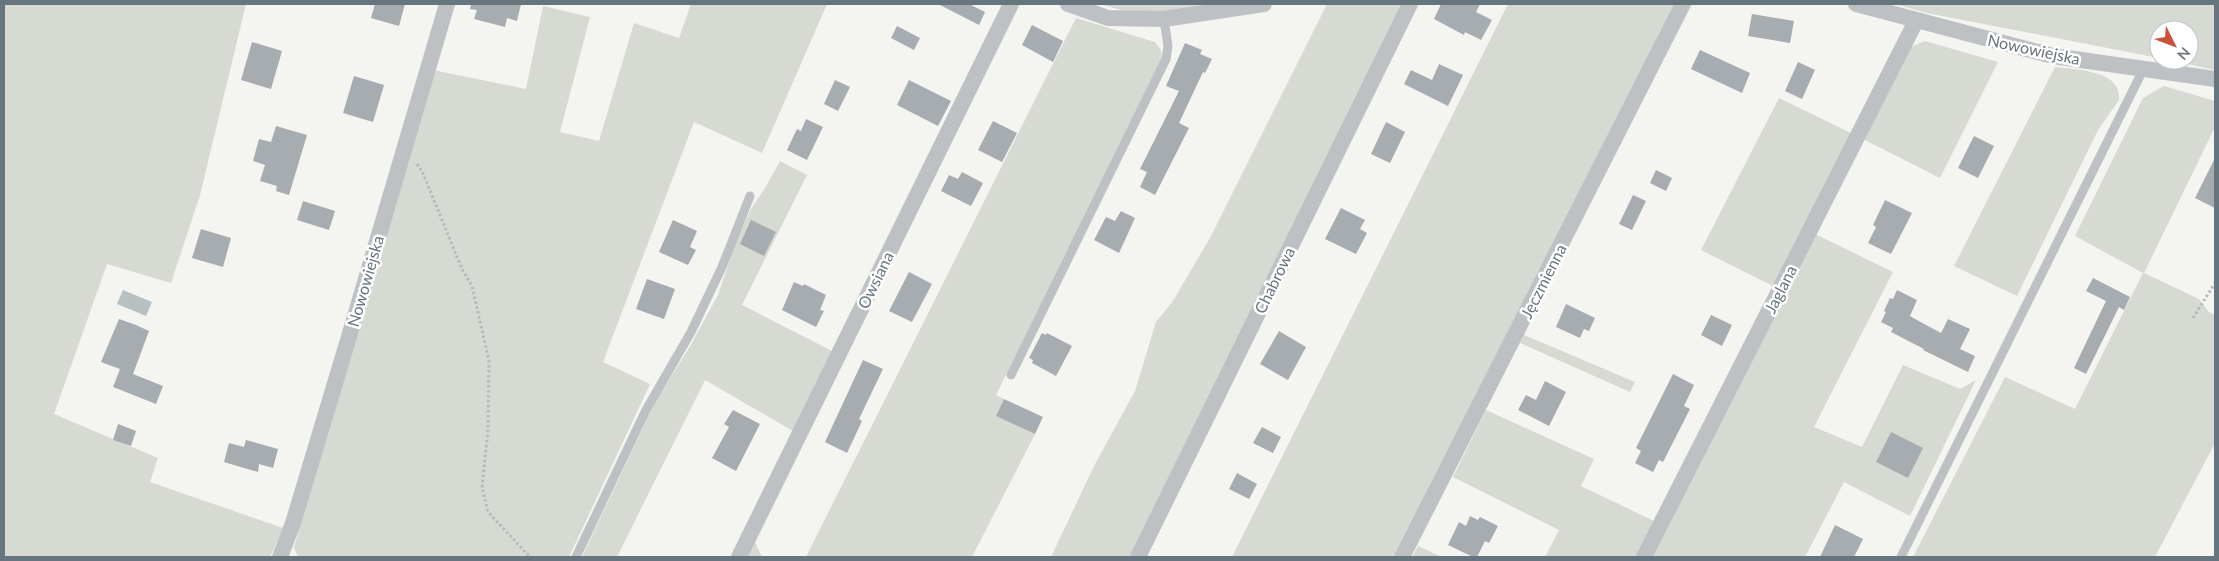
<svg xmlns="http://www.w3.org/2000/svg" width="2219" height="561" font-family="Lato,sans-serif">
	<rect width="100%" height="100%" fill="#f4f4f1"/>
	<!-- green -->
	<g fill="#d6dad2">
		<polygon points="4,4 246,4 200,195 171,283 107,264 54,414 158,458 150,482 283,528 270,557 4,557"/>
		<polygon points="691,4 827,4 762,153 694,122 603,362 650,384 569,557 298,557 294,547 433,70 526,89 543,6 590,17 560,132 599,141 634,23 679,38"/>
		<polygon points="1100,4 1205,4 1170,14 1121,10"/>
		<polygon points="1327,4 1405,4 1131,557 1051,557 1095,464 1135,391 1156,322 1173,301 1211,236"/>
		<polygon points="1508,4 1675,4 1393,557 1232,557"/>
		<polygon points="1895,4 2215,4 2215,70 2169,60 2189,60 2189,30 2159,30 2159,58 1927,13"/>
		<polygon points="1076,18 1155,42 1161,50 1162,61 996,395 1004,399 996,416 1035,434 972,557 806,557"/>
		<polygon points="1925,41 1998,62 1940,178 1863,139 1911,47"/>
		<path d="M2055,67C2071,69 2110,70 2117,88C2119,91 2119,96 2119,100L2098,130L2017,296L1954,266Z"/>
		<polygon points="2164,86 2215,101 2215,127 2144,273 2199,299 2209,312 2215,315 2215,443 2155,557 1913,557 2005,377 2075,409 2143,273 2075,236 2143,98"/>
		<polygon points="1779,98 1853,134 1775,287 1701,250"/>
		<polygon points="780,161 807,175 742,305 832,351 793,431 705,380 617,557 582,557 655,402 689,348 718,295 737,239 751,209 765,188"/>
		<polygon points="1813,233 1893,272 1814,427 1862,447 1903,365 1960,389 1976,380 1910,516 1844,482 1805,557 1649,557"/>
		<polygon points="1524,335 1635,382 1630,392 1520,343"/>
		<polygon points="1486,410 1594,459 1581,486 1656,522 1639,557 1545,557 1559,530 1453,477"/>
		<polygon points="754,540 762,557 745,557"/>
		<polygon points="1418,546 1442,557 1412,557"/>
	</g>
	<!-- water -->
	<polygon fill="#b7c1c4" points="123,290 152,302 146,316 117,304"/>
	<!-- building -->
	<g fill="#a6acb0">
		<polygon points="375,4 405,4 399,26 371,18"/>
		<polygon points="471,4 521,4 517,21 507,18 505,27 474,19 477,10 470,9"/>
		<polygon points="938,4 969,4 985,12 979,25"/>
		<polygon points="1441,4 1480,4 1476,12 1492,20 1481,40 1465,32 1464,35 1434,19"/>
		<polygon points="1752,14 1794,21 1790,43 1748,36"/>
		<polygon points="1032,25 1063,41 1053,62 1022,45"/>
		<polygon points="897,26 920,38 914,50 891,38"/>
		<polygon points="252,42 282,51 271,89 241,80"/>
		<polygon points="1185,43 1202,50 1200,54 1212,59 1205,73 1203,72 1179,123 1189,128 1155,195 1140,187 1147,172 1140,169 1179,91 1166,86"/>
		<polygon points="1700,50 1750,73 1742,93 1691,69"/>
		<polygon points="1798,62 1815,70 1802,99 1785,91"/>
		<polygon points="1439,64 1463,75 1448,106 1404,84 1411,70 1432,80"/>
		<polygon points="354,76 384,85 373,122 343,113"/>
		<polygon points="835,80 850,87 838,111 824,104"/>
		<polygon points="909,80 951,101 938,126 897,105"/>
		<polygon points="806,119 823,127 807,160 787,150 797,129 801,131"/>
		<polygon points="993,121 1017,133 1002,162 978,150"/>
		<polygon points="1386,122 1405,132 1390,163 1371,154"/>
		<polygon points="276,126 307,135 289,195 276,191 277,186 260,181 265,165 253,161 259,139 271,142"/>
		<polygon points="1974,136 1994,146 1978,178 1958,168"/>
		<polygon points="2215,158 2215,208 2195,198"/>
		<polygon points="1656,170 1672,178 1666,191 1650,183"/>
		<polygon points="962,172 983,183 971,206 941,191 949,175 958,179"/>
		<polygon points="1633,195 1646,201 1632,230 1619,224"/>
		<polygon points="1885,200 1912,213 1891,254 1868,243 1876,227 1873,225"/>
		<polygon points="303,201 335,211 329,230 297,220"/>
		<polygon points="1341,208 1365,220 1360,229 1367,233 1356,254 1325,239"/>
		<polygon points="1121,211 1135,218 1119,253 1094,240 1106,217 1115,221"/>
		<polygon points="673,220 697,231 690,247 696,250 688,265 659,252"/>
		<polygon points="751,220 776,232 764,256 740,244"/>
		<polygon points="201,229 231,238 223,267 192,258"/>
		<polygon points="909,272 932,284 912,322 889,311"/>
		<polygon points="2093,278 2130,297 2124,310 2119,307 2086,374 2074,368 2106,301 2086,291"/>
		<polygon points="647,279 675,289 664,319 636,309"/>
		<polygon points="794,282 803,286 804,284 826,295 820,310 824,311 816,327 782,310"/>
		<polygon points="1897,290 1917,300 1910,316 1915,319 1941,333 1948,319 1970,329 1960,349 1975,356 1968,372 1923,350 1924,349 1891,332 1893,328 1881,322 1886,312 1884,311 1890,298 1893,299"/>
		<polygon points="1566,304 1595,318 1589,331 1584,329 1580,338 1556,327"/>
		<polygon points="1711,315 1732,325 1722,346 1701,335"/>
		<polygon points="119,319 136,325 149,331 133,374 163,386 156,404 113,387 120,369 101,362"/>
		<polygon points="1279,331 1306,347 1288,380 1260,364"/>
		<polygon points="1042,333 1046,335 1047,333 1072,346 1056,376 1032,363 1033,360 1029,358"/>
		<polygon points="863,360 883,369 859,419 862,421 847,453 825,442"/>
		<polygon points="1673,374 1694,385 1684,406 1690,409 1663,462 1659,460 1653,472 1635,463 1641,451 1636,448"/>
		<polygon points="1545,381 1566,392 1549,426 1518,410 1526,395 1536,400"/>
		<polygon points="1004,399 1043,417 1035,434 996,416"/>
		<polygon points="733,410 760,424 736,471 712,458 729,427 724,424"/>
		<polygon points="118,424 136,431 131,446 113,440"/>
		<polygon points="1262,427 1281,437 1273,453 1253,443"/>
		<polygon points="1891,432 1923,448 1908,478 1876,462"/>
		<polygon points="246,440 278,449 273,468 259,464 258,472 224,462 229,443 244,447"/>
		<polygon points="1237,473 1257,484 1249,499 1229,489"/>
		<polygon points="1470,516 1478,520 1480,517 1498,526 1489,543 1485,541 1477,557 1473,557 1448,545 1459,522 1466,526"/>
		<polygon points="1835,525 1863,539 1854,557 1820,557"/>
	</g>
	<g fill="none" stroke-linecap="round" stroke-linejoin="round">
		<!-- path -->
		<g stroke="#b7babc" stroke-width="3" stroke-dasharray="2.5 2.5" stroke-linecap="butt">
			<polyline points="417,164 422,171 462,269 472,286 489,361 488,430 482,487 488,512 530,557"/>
			<polyline points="2193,318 2215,283"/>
		</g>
		<!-- lane -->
		<g stroke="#bec1c4" stroke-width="9">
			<polyline points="1011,375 1166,59 1168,46 1164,19"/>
			<polyline points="576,557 646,410 691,332 722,267 750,196"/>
			<polyline points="1901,557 2144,68"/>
		</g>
		<!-- street -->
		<g stroke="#bec1c4" stroke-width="16">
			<polyline points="1068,4 1108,18 1164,19 1264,4"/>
			<polyline points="1856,4 2053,56 2215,79"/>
			<polyline points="280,557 293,523 348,340 447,4"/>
			<polyline points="739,557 1011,4"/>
			<polyline points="1138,557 1410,4"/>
			<polyline points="1402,557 1683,4"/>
			<polyline points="1644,557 1916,21"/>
		</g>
	</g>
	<g text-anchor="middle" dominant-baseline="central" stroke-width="5" stroke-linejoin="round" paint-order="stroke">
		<!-- street labels -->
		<g font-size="16" fill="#67757e" stroke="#fff">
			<text transform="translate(2034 49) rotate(12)">Nowowiejska</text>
			<text transform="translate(875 280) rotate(-64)">Owsiana</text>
			<text transform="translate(1274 280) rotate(-64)">Chabrowa</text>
			<text transform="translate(365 281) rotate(-74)">Nowowiejska</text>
			<text transform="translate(1543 281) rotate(-63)">Jęczmienna</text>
			<text transform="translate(1780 289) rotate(-63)">Jaglana</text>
		</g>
	</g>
	<!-- border -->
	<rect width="2219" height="561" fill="none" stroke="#67757e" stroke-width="10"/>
	<!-- north arrow -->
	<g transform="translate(2174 45) rotate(132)"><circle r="24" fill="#ffffff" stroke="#c2c8cb"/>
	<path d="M0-4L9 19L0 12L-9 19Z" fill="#ca513a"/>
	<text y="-8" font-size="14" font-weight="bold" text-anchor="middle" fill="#67757e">N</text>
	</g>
</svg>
